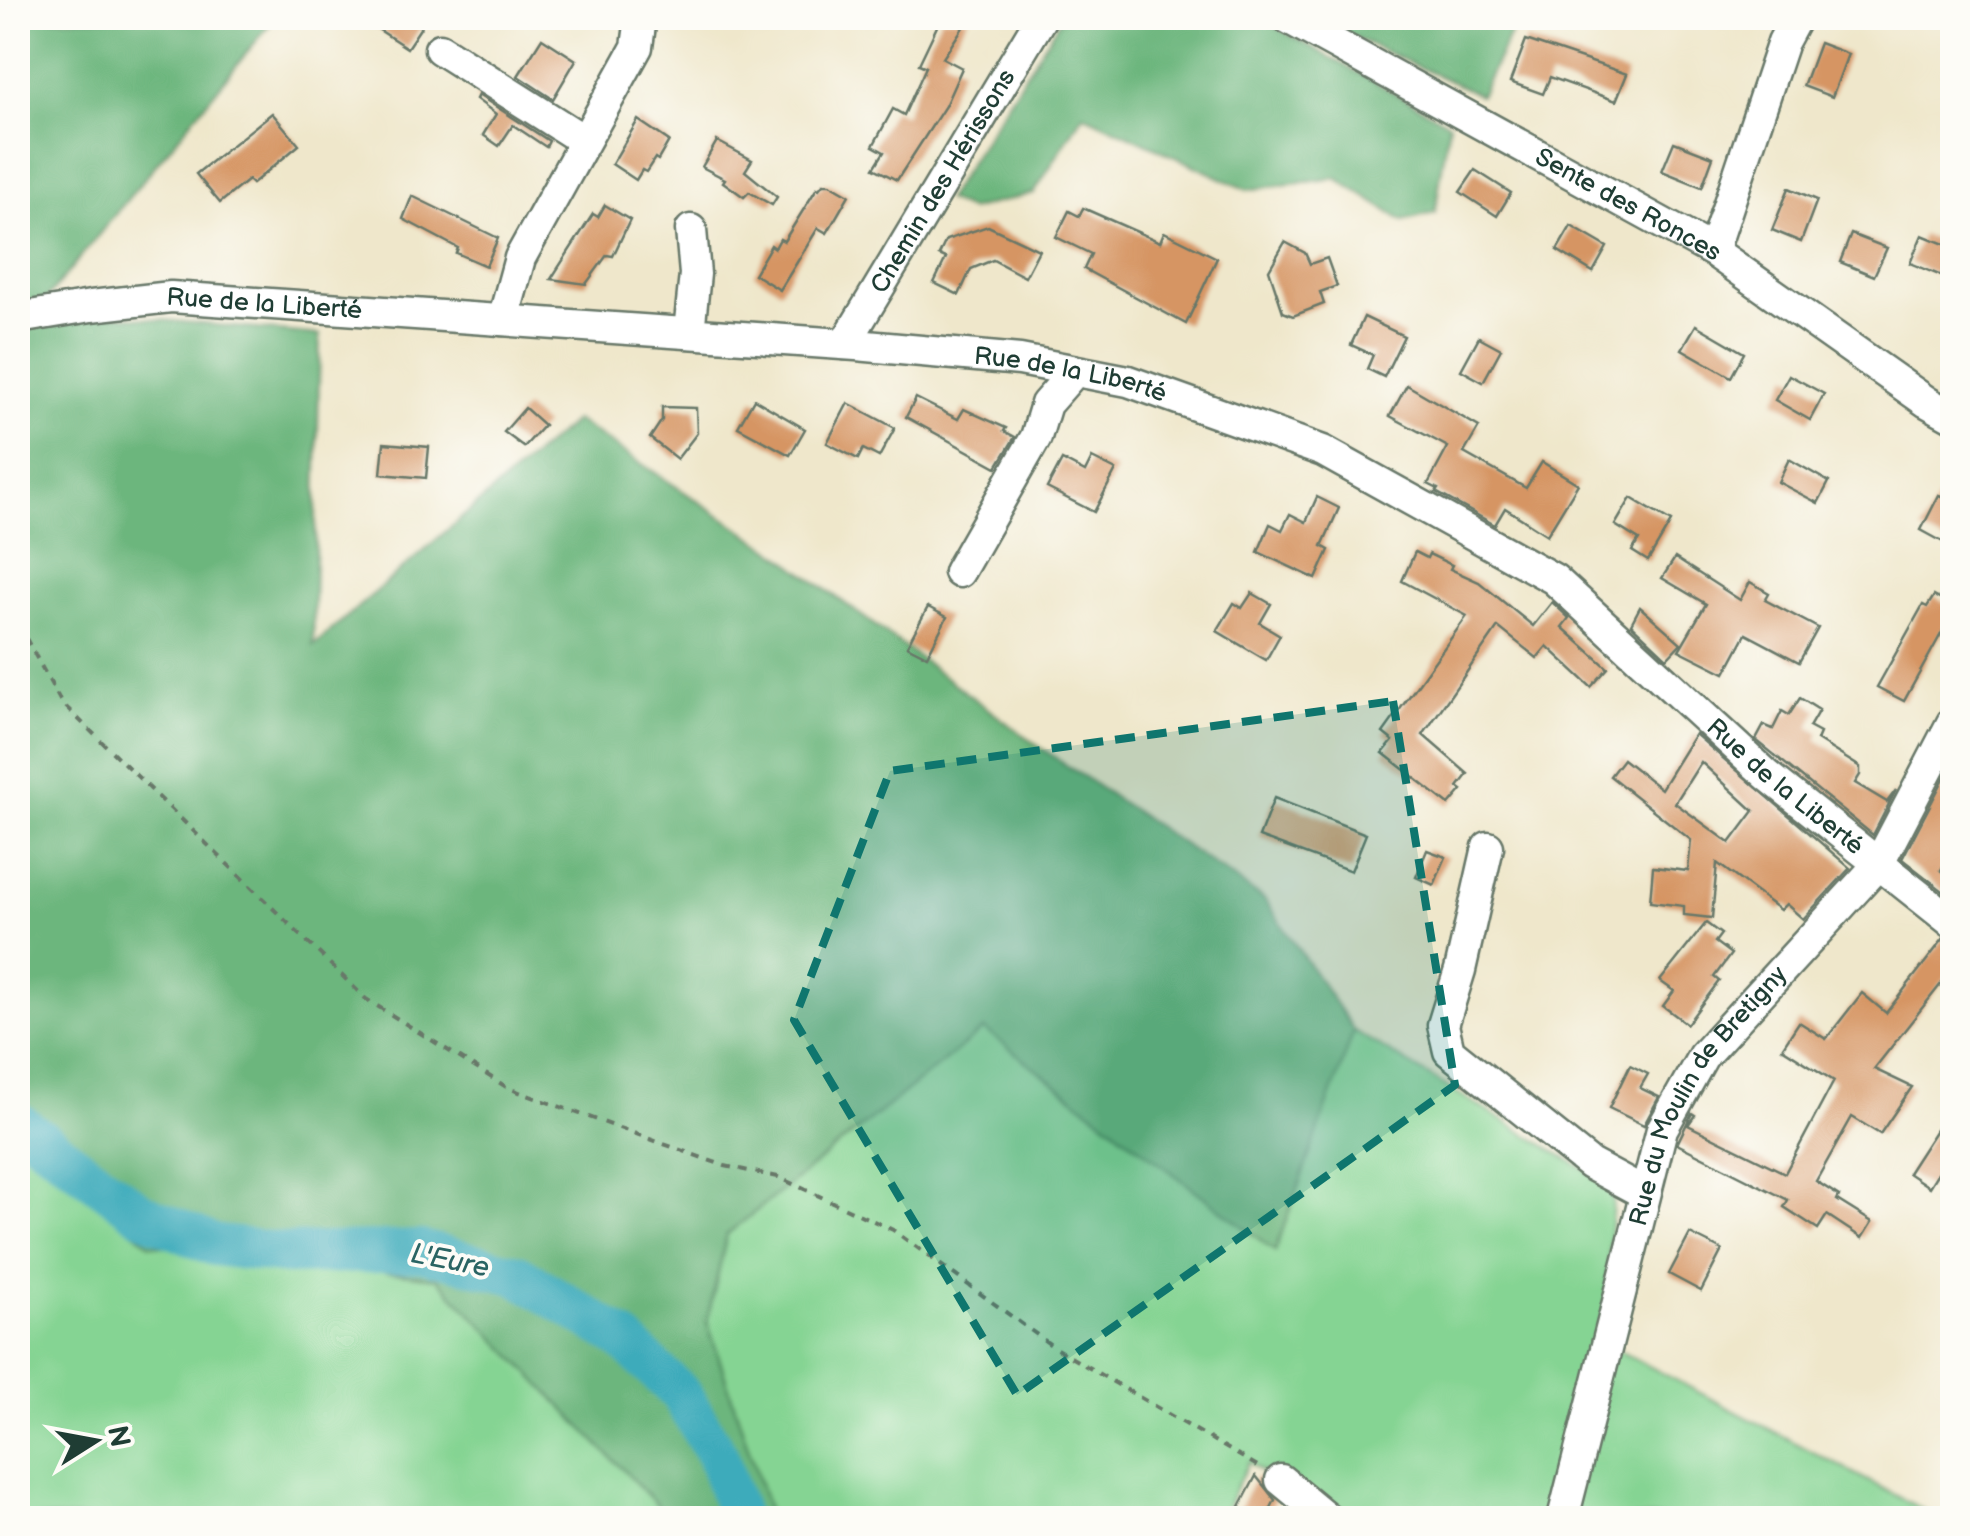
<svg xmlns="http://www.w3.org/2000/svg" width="1970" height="1536" font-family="'Balsamiq Sans',sans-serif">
	<rect width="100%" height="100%" fill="#fdfcf7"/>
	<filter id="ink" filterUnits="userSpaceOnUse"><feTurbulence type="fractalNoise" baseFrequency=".01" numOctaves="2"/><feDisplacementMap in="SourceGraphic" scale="20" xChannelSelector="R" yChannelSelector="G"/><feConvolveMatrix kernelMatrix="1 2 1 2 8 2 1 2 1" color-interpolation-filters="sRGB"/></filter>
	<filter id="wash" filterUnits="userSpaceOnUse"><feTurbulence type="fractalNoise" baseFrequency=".0048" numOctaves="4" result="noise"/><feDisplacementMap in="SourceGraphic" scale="40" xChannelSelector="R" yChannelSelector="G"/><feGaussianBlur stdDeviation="2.25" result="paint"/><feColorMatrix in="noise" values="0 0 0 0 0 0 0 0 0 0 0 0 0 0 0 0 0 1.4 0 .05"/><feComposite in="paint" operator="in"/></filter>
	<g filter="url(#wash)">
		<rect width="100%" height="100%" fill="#efe7cb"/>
		<!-- green -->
		<g fill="#85d493" stroke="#528864" stroke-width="2.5">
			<polygon points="984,1029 1275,1251 1354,1031 1614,1187 1603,1342 1939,1518 1326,1518 1248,1462 1222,1518 771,1518 707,1321 727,1234"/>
			<polygon points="18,1145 150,1244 437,1278 670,1518 18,1518"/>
		</g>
		<!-- forest -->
		<g fill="#6cb67d" stroke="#467a58" stroke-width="2.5">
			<polygon points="18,18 275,18 39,308 320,335 313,646 575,420 774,551 1041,748 1265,900 1354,1031 1275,1251 984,1029 727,1234 707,1321 771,1518 670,1518 437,1278 150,1244 18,1145"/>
			<polygon points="1061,18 1259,18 1449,123 1435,213 1403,221 1336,178 1247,190 1083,114 1034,193 969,210 946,200"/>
			<polygon points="1328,18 1518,18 1480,95 1325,24"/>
		</g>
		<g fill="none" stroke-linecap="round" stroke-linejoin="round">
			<!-- river -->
			<polyline stroke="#3dabbb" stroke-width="42" points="18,1123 142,1214 214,1245 286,1254 422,1251 518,1275 623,1339 681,1394 718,1457 738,1518"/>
		</g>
		<g id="blocks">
			<!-- building -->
			<g fill="#d69564" fill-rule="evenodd">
				<polygon points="361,18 422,18 418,25 421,27 407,48"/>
				<polygon points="941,18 969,18 943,58 962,68 945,106 897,180 874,168 884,152 873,146 893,109 904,115 926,67 919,64"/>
				<polygon points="542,38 576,60 553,99 518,76"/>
				<polygon points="1526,40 1627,74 1616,101 1550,77 1543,94 1510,82"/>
				<polygon points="1819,43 1848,54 1832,97 1803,86"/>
				<polygon points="478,95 549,141 546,147 513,125 499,146 483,135 496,114 476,99"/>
				<polygon points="272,113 299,145 252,184 248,180 220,203 196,174"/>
				<polygon points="638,120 669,141 658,160 655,158 646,172 642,170 636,180 612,164"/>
				<polygon points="717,141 752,160 745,171 777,197 772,205 749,192 744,197 723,182 725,179 702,167"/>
				<polygon points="1674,142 1713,157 1702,187 1662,171"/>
				<polygon points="1475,170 1511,193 1497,216 1460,192"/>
				<polygon points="823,184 830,184 849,195 827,233 818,228 780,290 754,274 771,245 775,248 780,239 784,241 817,188 819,189"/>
				<polygon points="1789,188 1817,200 1801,242 1772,230"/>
				<polygon points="412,196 498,238 486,266 456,253 458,248 403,219"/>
				<polygon points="605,205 630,220 613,256 607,255 586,284 551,279 593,214 598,217"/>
				<polygon points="1083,208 1160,242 1164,232 1217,258 1186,324 1084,269 1091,254 1056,237 1069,211 1079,216"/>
				<polygon points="988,226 1039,250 1025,277 993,260 971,269 959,295 934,283 946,258 939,255 946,240"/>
				<polygon points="1571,226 1607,247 1593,272 1557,250"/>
				<polygon points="1851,234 1887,248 1874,276 1840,262"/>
				<polygon points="1922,235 1952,247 1944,277 1910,263"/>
				<polygon points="1285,242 1305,253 1310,264 1327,258 1337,286 1320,292 1324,304 1293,316 1283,312 1269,270"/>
				<polygon points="1364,317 1404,336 1384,377 1367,369 1373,355 1351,345"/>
				<polygon points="1696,325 1744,353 1731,377 1682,349"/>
				<polygon points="1479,337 1501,349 1483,382 1461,370"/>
				<polygon points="1789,375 1824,394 1810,420 1775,400"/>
				<polygon points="1407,385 1479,427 1464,453 1526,488 1542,462 1578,484 1547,535 1505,508 1495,525 1436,492 1438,489 1428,484 1448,447 1390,416"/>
				<polygon points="916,398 958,419 964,409 1006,428 1004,431 1015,437 997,467 906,417"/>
				<polygon points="754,399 805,429 790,455 738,427"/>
				<polygon points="848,403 895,428 879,457 863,449 858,459 827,443"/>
				<polygon points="662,407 696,408 697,433 677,459 650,438 662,420"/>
				<polygon points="525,408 544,425 524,447 504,432"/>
				<polygon points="384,443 429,447 426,478 381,474"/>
				<polygon points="1092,458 1116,470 1094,512 1047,488 1062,460 1085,472"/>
				<polygon points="1789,459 1829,482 1818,503 1778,482"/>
				<polygon points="1939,495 1952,502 1952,547 1921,530"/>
				<polygon points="1317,497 1339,508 1322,546 1329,550 1316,579 1258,552 1270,524 1282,530 1290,514 1306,522"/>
				<polygon points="1631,498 1671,522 1648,561 1632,551 1639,540 1615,525"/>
				<polygon points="1415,552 1427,558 1429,554 1452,565 1450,569 1479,582 1533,626 1552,602 1569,618 1562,627 1608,668 1591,687 1547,646 1537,658 1498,627 1423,735 1468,774 1458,787 1462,790 1449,805 1383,753 1393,741 1383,733 1467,616 1402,581"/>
				<polygon points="1675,558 1740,600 1750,582 1769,593 1765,600 1818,628 1799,662 1746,634 1725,673 1679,650 1706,604 1662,578"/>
				<polygon points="1252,593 1271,604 1260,623 1280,635 1266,660 1217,631 1234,603 1242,608"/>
				<polygon points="1934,596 1952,606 1952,614 1904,701 1877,687 1923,605 1927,607"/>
				<polygon points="928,607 947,617 927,656 907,646"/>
				<polygon points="1640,607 1681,643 1667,658 1631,624"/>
				<polygon points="1800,698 1819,710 1809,727 1820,733 1817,740 1860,767 1860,775 1855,783 1887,802 1896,790 1873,835 1756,740 1764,725 1773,729 1782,711 1789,715"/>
				<path d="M1695,734L1850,868L1803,919L1786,904L1780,910L1717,863L1712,918L1684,915V906L1650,902L1653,867L1688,871L1691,840L1610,776L1623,759L1661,789ZM1701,762L1754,811L1730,843L1675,803Z"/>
				<polygon points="1952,763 1952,850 1941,870 1952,879 1952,898 1902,859"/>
				<polygon points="1274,798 1366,834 1351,871 1259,837"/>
				<polygon points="1427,850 1446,857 1434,885 1416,877"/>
				<polygon points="1706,923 1721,934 1715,942 1731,954 1714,977 1719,981 1687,1024 1663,1006 1674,991 1660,981"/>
				<polygon points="1944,938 1952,940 1952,970 1874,1069 1912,1087 1880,1134 1852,1117 1816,1181 1839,1196 1837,1200 1872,1222 1862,1238 1827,1215 1818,1229 1784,1207 1788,1200 1677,1144 1692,1113 1695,1115 1688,1125 1785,1173 1834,1081 1782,1048 1799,1022 1826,1039 1862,993 1886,1013"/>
				<polygon points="1630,1065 1648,1074 1640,1088 1659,1097 1644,1125 1609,1108"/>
				<polygon points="1952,1105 1952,1150 1929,1187 1908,1173"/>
				<polygon points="1690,1234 1722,1250 1701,1291 1669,1274"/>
				<polygon points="1256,1476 1275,1500 1266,1518 1234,1518"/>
			</g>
		</g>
	</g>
	<g filter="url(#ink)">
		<use href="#blocks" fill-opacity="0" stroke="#687869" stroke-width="2.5"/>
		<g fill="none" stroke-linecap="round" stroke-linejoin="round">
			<defs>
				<g id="minor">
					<path id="s1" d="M1288,18L1713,251L1927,402L1952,416"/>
					<polyline points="440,49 583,140"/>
					<polyline points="1713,251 1783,42 1796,18"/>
					<path id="s2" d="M18,318L91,306L171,297L856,345L1020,360L1128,381L1323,451L1554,579L1767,775L1952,922"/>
					<polyline points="503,320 520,258 637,47 641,18"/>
					<polyline points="689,332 695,274 691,230"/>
					<path id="s3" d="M845,344L1041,18"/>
					<polyline points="959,572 1036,437 1046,404 1075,371"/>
					<polyline points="1488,847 1460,970 1443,1025 1449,1051 1590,1164 1644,1193"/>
					<polyline points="1281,1480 1327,1518"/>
					<path id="s4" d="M1563,1518L1662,1129L1703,1056L1878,865L1952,723"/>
				</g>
			</defs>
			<!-- minor casing -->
			<use href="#minor" stroke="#687869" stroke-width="35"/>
			<!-- path -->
			<polyline stroke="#687869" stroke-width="4" stroke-dasharray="8 8" stroke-linecap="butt" points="18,624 61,702 366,999 508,1088 725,1166 778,1177 893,1230 1055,1348 1259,1467"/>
			<!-- minor -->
			<use href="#minor" stroke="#fff" stroke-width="30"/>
		</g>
	</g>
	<!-- marked area -->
	<path fill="#0f766e" fill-opacity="0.2" stroke="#0f766e" stroke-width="8" stroke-dasharray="20 12" stroke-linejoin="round" d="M1393,701L1455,1085L1017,1395L794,1020L890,771Z"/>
	<g text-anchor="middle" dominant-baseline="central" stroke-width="8" stroke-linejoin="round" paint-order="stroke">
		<!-- street labels -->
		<g font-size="25" fill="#1f3d34" stroke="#fdfcf7">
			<text stroke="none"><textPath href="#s3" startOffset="190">Chemin des Hérissons</textPath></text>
			<text stroke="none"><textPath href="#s1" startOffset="388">Sente des Ronces</textPath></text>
			<text stroke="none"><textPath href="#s2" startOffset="248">Rue de la Liberté</textPath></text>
			<text stroke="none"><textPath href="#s2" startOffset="1058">Rue de la Liberté</textPath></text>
			<text stroke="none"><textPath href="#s2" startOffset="1898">Rue de la Liberté</textPath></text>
			<text stroke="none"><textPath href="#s4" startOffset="452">Rue du Moulin de Bretigny</textPath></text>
		</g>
		<!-- water labels -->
		<g font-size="28" font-style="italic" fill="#2a6463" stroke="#fdfcf7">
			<text transform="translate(450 1261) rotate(11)">L'Eure</text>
		</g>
	</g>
	<!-- margin -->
	<rect width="1970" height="1536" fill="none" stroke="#fdfcf7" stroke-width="60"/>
	<!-- north arrow -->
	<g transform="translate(95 1441) rotate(79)" stroke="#fdfcf7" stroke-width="8" paint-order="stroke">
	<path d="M0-8L18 38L0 25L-18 38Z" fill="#1f3d34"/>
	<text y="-15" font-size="28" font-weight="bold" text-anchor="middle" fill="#1f3d34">N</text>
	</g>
</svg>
